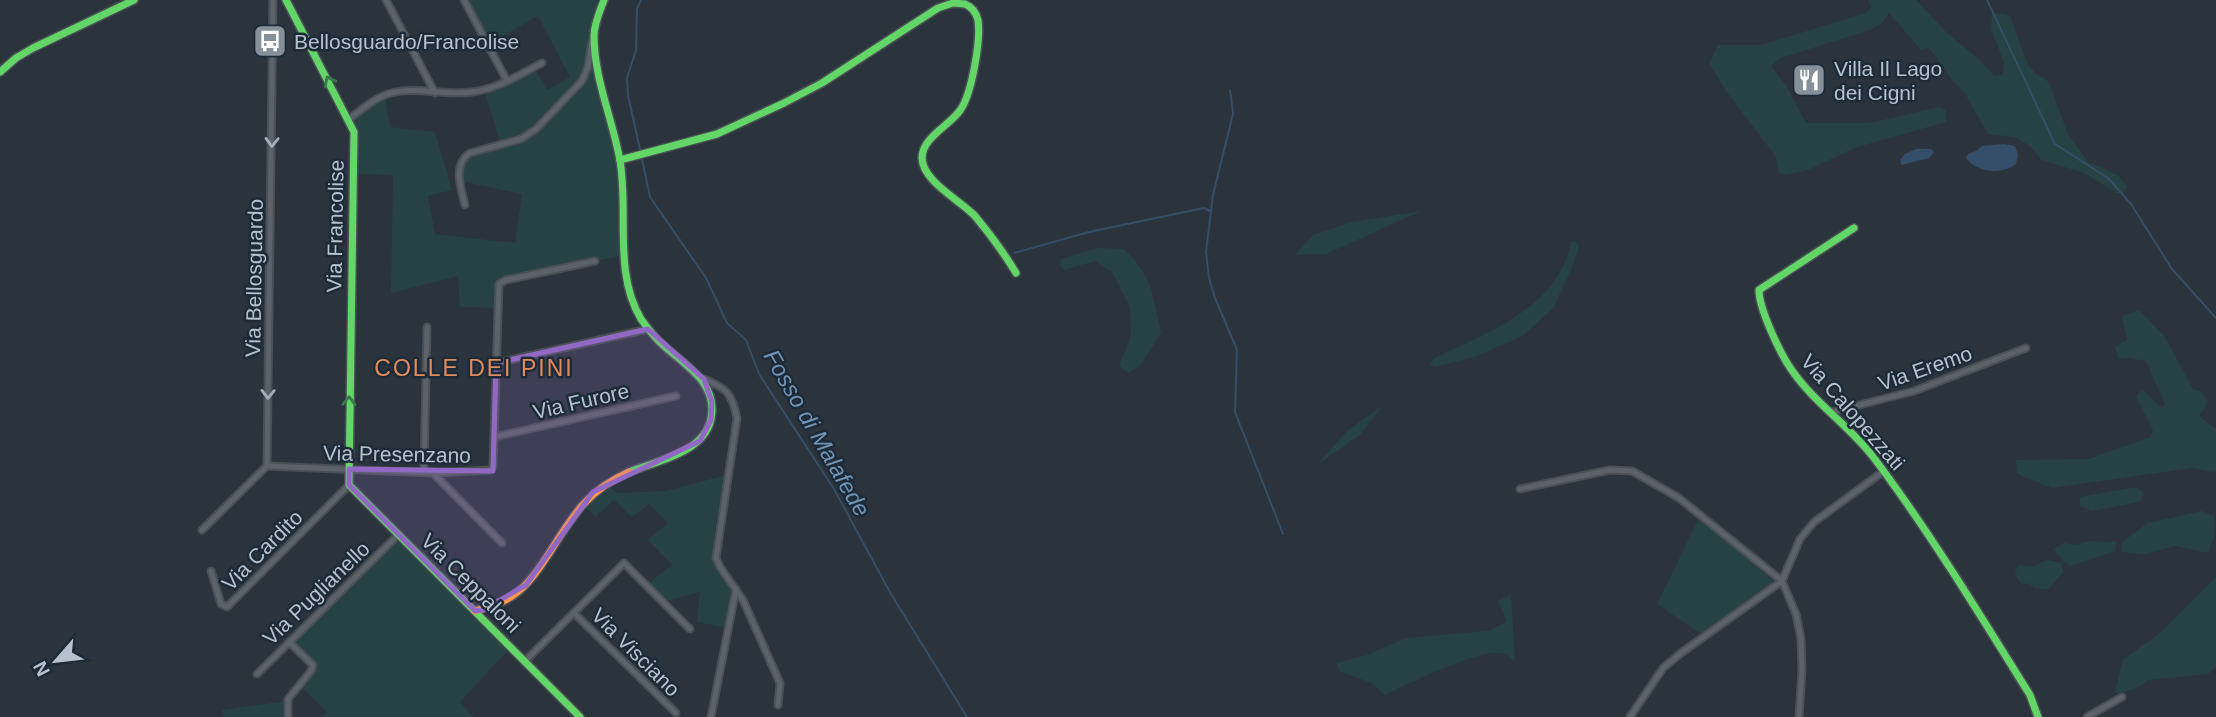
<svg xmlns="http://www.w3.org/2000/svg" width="2216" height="717" font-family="Arial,sans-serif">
	<rect width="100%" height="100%" fill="#2b343c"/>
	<!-- green -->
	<g fill="#274244">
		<path d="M471,0H604L594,32L620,160L624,255L506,280L500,283L497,308L460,307L458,276L391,293L393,175L354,174V132L349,119L385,95L390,127L435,132L452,190L428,196L435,234L515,243L522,194L460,181C460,152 478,151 501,144L484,90L534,67L547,90L570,77L538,16L487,45L465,3Z"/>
		<path d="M1868,0H1916L1947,33L1981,61L1994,76L2003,75L2004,62L1991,29L1992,14L2001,13L2010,16L2028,65L2035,73L2049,82L2068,134L2087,161L2119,176L2127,187L2123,193H2117L2084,173L2041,160L2030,146L2015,137L1988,134C1980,121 1973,108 1966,95C1963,89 1955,85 1951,79C1944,68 1937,57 1928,47L1921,50L1889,13L1882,23L1870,30L1781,58L1771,66L1787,87L1806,123H1870L1939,107L1946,111V122L1854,148L1808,170L1786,175L1778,172L1776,157L1726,91L1709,63L1718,45H1761L1866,13L1871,8Z"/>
		<polygon points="1421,211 1326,254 1295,255 1313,235 1352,222"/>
		<path d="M1575,240L1579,246L1571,270L1553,308L1523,336L1474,357L1435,367L1430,364L1434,358C1486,334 1559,307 1571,242Z"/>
		<path d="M1098,248L1124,249C1153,278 1153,295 1161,333L1139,367L1128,373L1119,366L1131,336L1130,307L1112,272L1095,261L1064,270L1060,266L1061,259Z"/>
		<polygon points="2139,310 2165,337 2193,389 2202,392 2208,402 2199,416 2216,429 2216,471 2211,472 2192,468 2052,488 2017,474 2016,460 2089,459 2150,437 2153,430 2136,397 2142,389 2161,408 2165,404 2146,361 2129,358 2118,359 2115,347 2127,340 2122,316"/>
		<polygon points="1390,401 1380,409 1360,435 1318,464 1348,430"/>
		<polygon points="730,474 716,558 736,589 728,628 697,622 700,592 663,602 646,585 672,565 648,540 668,523 649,504 632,517 614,500 595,517 582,503 608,483 616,493 666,491"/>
		<polygon points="2137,487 2144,494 2139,502 2092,511 2080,506 2080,497"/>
		<polygon points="2202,511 2215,517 2214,537 2208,553 2175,546 2144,554 2122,552 2122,542 2148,523"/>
		<polygon points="1700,516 1775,583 1700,633 1657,604"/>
		<polygon points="398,535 511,647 460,702 473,717 322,717 327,712 299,685 312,669 310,661 289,642"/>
		<polygon points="2089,541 2116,542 2115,551 2070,566 2063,561 2054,549 2064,543 2076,545"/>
		<polygon points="2047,560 2061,563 2063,572 2049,589 2036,589 2028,583 2022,585 2015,574 2018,565 2034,566"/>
		<polygon points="2216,577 2216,667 2208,674 2148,680 2141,686 2122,693 2115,692 2123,659 2158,635"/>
		<path d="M1511,594L1515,662C1511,658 1507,654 1501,653C1479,649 1407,684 1385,695L1372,683L1339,671L1337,663L1367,655L1406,638L1488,631L1506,622C1506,614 1500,609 1498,601Z"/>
		<polygon points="287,701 288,717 224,717 222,710"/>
	</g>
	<!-- water -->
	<g fill="#354e69">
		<path d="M2004,144L2015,146L2018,155L2016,164C2002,175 1977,173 1966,158L1968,154L1976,151L1982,146Z"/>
		<polygon points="1916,149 1931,149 1934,152 1929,158 1901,165 1900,160 1905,154"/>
	</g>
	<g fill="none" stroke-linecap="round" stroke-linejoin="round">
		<!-- stream -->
		<g stroke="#354e69" stroke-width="2">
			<polyline points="1987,0 2055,144 2108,178 2131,204 2172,269 2216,318"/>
			<polyline points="1230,90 1233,114 1213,195 1206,252 1209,278 1215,298 1237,350 1235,412 1283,534"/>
			<polyline points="641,154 628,95 627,78 636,50 637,9 641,0"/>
			<polyline points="642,159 650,197 706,278 727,323 746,340 759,374 834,489 891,594 967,717"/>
			<polyline points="1014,253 1089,232 1204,208 1210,211"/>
		</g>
		<defs>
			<g id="street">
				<polyline points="386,0 435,93"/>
				<polyline points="464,0 507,81"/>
				<path d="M349,119C361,110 376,97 391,93C415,86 447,96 472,92C498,89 520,74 542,63"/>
				<path d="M465,205C461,188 452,165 470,153L521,139L536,129L582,81L588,67L592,42"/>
				<polyline points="496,363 648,329"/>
				<path d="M704,379C726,388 732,393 737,418L716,558L720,567L743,600L780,683L778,705"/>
				<polyline points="1832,412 1914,391 2026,348"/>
				<polyline points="494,437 676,396"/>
				<polyline points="267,466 433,473 491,470 493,466 499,284 506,280 595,261"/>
				<polyline points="424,471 427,327"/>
				<polyline points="433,473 502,543"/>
				<polyline points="1520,489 1610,470 1632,471 1679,498 1782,581 1796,614 1801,639 1802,670 1799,717"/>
				<polyline points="202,530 267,466 273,0"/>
				<polyline points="211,571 221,604 227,607 349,485"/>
				<polyline points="574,613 676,713"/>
				<polyline points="525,661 624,563 690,629"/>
				<polyline points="257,674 398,535"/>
				<polyline points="288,717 288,699 311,671 313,665 289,642"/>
				<polyline points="711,717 736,589"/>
				<polyline points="1630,717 1663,668 1681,653 1782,581 1800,539 1814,522 1884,471"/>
				<polyline points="2087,717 2122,697"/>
			</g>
			<g id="fast">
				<polyline points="286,0 354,132 349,485 580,717"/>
				<path d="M604,0C600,11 594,24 594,36C594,79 613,120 620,161C629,213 613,272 641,319C648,329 656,339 665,347C688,367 718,384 711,419C704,453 656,461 629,472"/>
				<polyline points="0,72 16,58 33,48 134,0"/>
				<path d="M620,160L717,134L784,103L822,83L938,8L953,3L965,4C972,7 976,12 978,20C981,40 972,92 961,109C951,125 922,137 922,158C923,182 960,200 975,216C990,234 1004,253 1016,273"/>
				<path d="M1854,228L1759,290C1759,309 1780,353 1791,369C1814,403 1850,426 1874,458C1931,534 1980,615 2030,695L2038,717"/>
			</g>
			<path id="slow" d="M475,611C489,607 503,603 515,594C530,583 540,567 550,552C573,515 588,490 629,472"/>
		</defs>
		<!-- street casing -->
		<use href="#street" stroke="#4a5056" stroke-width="9"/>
		<!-- fast casing -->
		<use href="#fast" stroke="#4a5056" stroke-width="10"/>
		<!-- slow casing -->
		<use href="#slow" stroke="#4a5056" stroke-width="10"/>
		<!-- street -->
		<use href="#street" stroke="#5c6269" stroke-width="5"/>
		<!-- fast -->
		<use href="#fast" stroke="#63d668" stroke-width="7"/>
		<!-- slow -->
		<use href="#slow" stroke="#ff974d" stroke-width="7"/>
	</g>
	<!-- one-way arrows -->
	<defs><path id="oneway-chevron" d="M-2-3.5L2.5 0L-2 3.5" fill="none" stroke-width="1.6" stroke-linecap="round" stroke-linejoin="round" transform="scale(1.75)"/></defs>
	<g stroke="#3c784e">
		<use href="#oneway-chevron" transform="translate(329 81) rotate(-118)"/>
		<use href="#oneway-chevron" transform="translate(349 401) rotate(-89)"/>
	</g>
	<g stroke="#a3aeb9">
		<use href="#oneway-chevron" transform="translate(272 142) rotate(91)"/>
		<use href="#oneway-chevron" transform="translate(268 394) rotate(91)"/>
	</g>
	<!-- marked area -->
	<path fill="#9268c5" fill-opacity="0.2" stroke="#9268c5" stroke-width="5" stroke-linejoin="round" d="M648,329L704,379L712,402L711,420L700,441L593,492L526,585L483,610L475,611L349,485V469L493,471L496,363Z"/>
	<!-- icons -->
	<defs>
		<symbol id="bus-square" viewBox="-11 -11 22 22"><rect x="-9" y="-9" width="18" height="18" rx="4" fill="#85909a" stroke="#1d2b39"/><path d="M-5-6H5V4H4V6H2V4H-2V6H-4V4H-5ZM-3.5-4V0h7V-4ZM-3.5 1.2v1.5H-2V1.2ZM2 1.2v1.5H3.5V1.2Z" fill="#fff"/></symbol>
		<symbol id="restaurant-square" viewBox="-11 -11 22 22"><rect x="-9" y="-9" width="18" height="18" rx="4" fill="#85909a" stroke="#1d2b39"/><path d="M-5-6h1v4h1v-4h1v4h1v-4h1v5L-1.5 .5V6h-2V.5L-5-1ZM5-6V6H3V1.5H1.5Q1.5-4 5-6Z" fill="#fff"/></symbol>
	</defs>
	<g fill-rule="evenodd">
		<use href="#bus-square" x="251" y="22" width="38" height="38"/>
		<use href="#restaurant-square" x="1790" y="61" width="38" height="38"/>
	</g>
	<g text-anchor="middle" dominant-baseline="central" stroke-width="5" stroke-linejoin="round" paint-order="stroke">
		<!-- poi labels -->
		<g font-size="21" fill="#b5c1cd" stroke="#1d2b39" text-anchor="start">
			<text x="294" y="41">Bellosguardo/Francolise</text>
			<text x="1834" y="68">Villa Il Lago<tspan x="1834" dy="24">dei Cigni</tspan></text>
		</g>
		<!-- street labels -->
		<g font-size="21" fill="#b5c1cd" stroke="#1d2b39">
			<text transform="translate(335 226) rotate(-89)">Via Francolise</text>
			<text transform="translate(254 278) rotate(-89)">Via Bellosguardo</text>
			<text transform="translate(1925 368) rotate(-19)">Via Eremo</text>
			<text transform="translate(581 401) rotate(-13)">Via Furore</text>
			<text transform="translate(1853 412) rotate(49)">Via Calopezzati</text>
			<text transform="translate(397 454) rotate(1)">Via Presenzano</text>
			<text transform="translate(262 550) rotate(-45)">Via Cardito</text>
			<text transform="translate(471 583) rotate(45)">Via Ceppaloni</text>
			<text transform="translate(316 593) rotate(-44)">Via Puglianello</text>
			<text transform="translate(636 652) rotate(45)">Via Visciano</text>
		</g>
		<!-- neighbourhood labels -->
		<g font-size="23" letter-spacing="2" fill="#e18b5d" stroke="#1d2b39">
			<text x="474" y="368">COLLE DEI PINI</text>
		</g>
		<!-- water labels -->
		<g font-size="23" font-style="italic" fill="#7294b4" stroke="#1d2b39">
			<text transform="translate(817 433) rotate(60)">Fosso di Malafede</text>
		</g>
	</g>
	<!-- north arrow -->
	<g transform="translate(56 661) rotate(242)" stroke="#1d2b39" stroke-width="5" paint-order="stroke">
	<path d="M0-5L12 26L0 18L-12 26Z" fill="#b5c1cd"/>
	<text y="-10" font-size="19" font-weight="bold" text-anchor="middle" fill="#b5c1cd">N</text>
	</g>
</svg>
